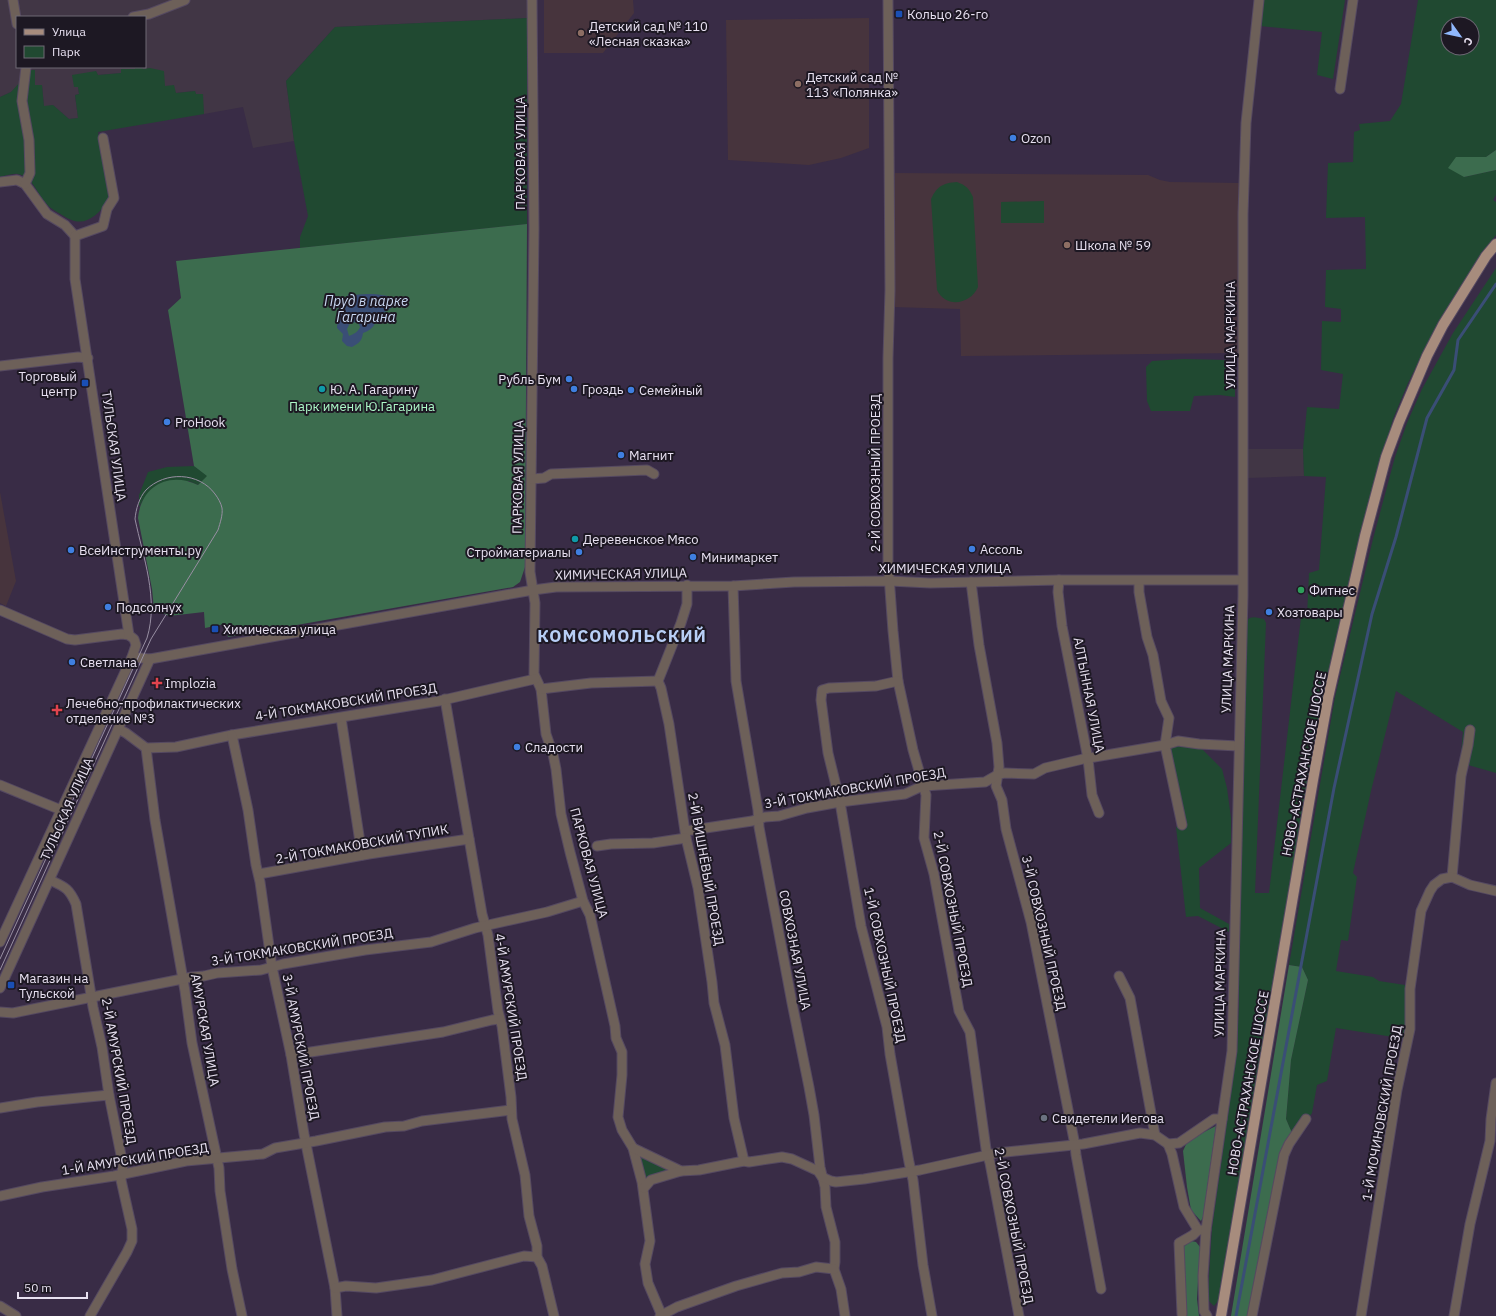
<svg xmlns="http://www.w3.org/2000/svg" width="1496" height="1316" font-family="'IBM Plex Sans',sans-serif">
	<rect width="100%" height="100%" fill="#392c46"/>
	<!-- industrial -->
	<g fill="#413645">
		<polygon points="0,0 10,0 17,40 17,67 23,67 23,80 11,92 0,97"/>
		<polygon points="16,0 527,0 527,18 335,27 286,81 294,141 253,148 243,107 204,114 202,94 196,94 195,91 176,93 164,86 143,69 142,67 145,67 145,17 20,17"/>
		<polygon points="31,67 135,67 135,69 121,70 122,73 98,75 96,71 78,87 79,94 75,95 78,118 69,119 53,105 44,107 42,86 35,85 35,71 31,70"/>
		<polygon points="1248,449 1303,449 1304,476 1248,478"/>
	</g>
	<!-- education -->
	<g fill="#47343d">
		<polygon points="544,0 633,0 634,13 603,53 544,53"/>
		<polygon points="869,18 869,148 841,158 809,165 728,160 726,20"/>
		<polygon points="895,173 1148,175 1160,180 1170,182 1240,183 1239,353 961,356 960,309 892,307"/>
		<polygon points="0,492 16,581 6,606 0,603"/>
	</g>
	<!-- green -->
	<g fill="#204931" fill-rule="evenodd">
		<polygon points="1263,0 1345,0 1333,79 1317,75 1322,32 1260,26"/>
		<path d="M1418,0H1496V150L1486,157H1456L1464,177L1496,170V195L1493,200L1496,202V235L1482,253L1439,321L1408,383L1393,419L1361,536L1220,1296L1218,1301L1214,1306L1209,1301L1208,1293L1212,1228L1237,1051L1239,1002V892L1247,620C1252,615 1258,618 1264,619L1266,623L1255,893H1269L1301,617L1307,616L1309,573L1319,570L1326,477L1304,476L1303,449L1307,407L1339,409L1343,374L1321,370L1322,321L1341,322V309L1325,307L1326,270L1366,269L1365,217L1326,218L1328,163L1353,162L1354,132L1360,130L1359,124L1390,121L1401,104ZM1448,24H1472V48H1448Z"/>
		<polygon points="527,18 527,224 300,248 300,237 308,216 294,141 286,81 335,27"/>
		<path d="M135,67H142L143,69L150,68L164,71L165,86L174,85L176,93L195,91L196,94H203L204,114L98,132L110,200C95,217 84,230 62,215C56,211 49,208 45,202C36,192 33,177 18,174C13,173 5,176 0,177V97L11,92L31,70H35V85H42L44,106L53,105L69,119L78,118L75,95L79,94L78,87H74L72,75L96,71L98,75L121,73V69H135Z"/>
		<path d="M957,182C965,185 969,188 973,197L978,287C971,304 946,309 937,290L931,199C937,186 943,183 957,182Z"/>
		<polygon points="1044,201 1044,223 1001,223 1001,202"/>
		<polygon points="1496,268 1496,773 1468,765 1460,762 1463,732 1396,691 1371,791 1353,873 1357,877 1348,941 1341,940 1336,971 1373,977 1379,981 1405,985 1407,1030 1406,1039 1336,1028 1327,1081 1317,1085 1312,1113 1307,1120 1292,1133 1286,1119 1291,1060 1308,980 1302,967 1289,965 1335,697 1373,539 1395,457 1407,423 1422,389 1453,333"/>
		<polygon points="1184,359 1227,360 1235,365 1235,397 1220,395 1194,396 1190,411 1151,411 1147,401 1146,367 1152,361"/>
		<polygon points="194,466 208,476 198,485 189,481 143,500 139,507 139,495 148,472 167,467"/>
		<polygon points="1178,744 1199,746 1222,769 1227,788 1231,818 1231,843 1199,868 1200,908 1229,924 1229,932 1198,916 1186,917 1176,827 1185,826 1170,751 1172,746"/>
		<polygon points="639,1155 672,1170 646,1183"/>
	</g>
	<!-- forest -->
	<g fill="#3c6c4e">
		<polygon points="1496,150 1496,170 1464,177 1448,168 1456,157 1486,157"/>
		<path d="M527,224L525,567L520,582L513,587L228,637L225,624L205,628L204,612L169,616L154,609L152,589L138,518C141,486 169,471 198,485L207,476L194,466L168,310L181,298L176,261Z"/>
		<polygon points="1289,965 1302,967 1308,980 1291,1060 1286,1119 1292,1133 1248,1316 1231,1316"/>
		<polygon points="1216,1126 1203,1217 1201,1221 1191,1210 1187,1187 1183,1151 1188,1140"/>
		<polygon points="1191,1241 1196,1242 1200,1247 1197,1299 1199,1316 1182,1316 1183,1247"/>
	</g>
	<!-- water -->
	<path fill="#3a4e76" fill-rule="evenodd" d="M349,294L350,296C361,293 385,293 395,299V305C391,309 385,311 381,315C373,324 375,329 363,333C362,341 359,343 352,347L347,346L342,341L343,334L337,328L339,303L344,300ZM358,322L360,327C358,332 354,334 349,336L347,329L350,323Z"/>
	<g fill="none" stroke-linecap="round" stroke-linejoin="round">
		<!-- stream -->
		<polyline stroke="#3a4e76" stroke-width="3" points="1236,1316 1334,788 1372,614 1396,537 1427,418 1454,370 1458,340 1496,284"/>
		<defs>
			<g id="minor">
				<polyline points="13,0 17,24"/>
				<polyline points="532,0 534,228 530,572 535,603 534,674 541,689 546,734 553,754 556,769 561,814 570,852 583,901 590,915 615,1026 616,1038 622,1052 622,1075 618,1117 622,1130 633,1148 642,1182 650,1241 645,1264 648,1283 662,1316"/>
				<polyline points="888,0 890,290 888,358 888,562 893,631 898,681 913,750 926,795 924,838 934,874 959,1011 970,1032 986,1149 990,1163 1019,1316"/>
				<polyline points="133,17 149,14 185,0"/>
				<polyline points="1340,89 1353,0"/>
				<polyline points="0,182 17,180 25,184 47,214 65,225 75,236"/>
				<polyline points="25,184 30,173 29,140 22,101 26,67"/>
				<polyline points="75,236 103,226 107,209 114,198 103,138"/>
				<polyline points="0,366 78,357 88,358"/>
				<polyline points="532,479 544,478 551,474 647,470 654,474"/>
				<polyline points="1059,580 1058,592 1062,626 1088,759 1092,795 1099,813"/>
				<polyline points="1139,581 1139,592 1147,637 1153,655 1161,701 1169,718 1165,745 1182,825"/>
				<polyline points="971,582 979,645 997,743 999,767 996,786 1002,800 1006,829 1031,922 1075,1145 1076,1155 1101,1289"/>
				<polyline points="687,585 687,604 681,623 658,681 661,688 669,724 686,838 698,888 712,982 714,1003 725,1045 734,1118 744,1161"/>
				<polyline points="733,586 736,681 758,810 759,827 792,1003 809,1087 814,1115 820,1167 825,1187 826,1207 835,1242 835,1262 834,1269 841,1289 845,1316"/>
				<polyline points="0,610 67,639 75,640 122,634 129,635"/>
				<polyline points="132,657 150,659 533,590 556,587 733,586 794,582 890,581 930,583 1059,580 1242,580"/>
				<polyline points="898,681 876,686 829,688 822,690 821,700 828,753 840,802 861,926 887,1027 890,1054 909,1162 913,1180 923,1265 932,1316"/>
				<polyline points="541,689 591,683 658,681"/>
				<polyline points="445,699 482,914 488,935 498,1011 502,1026 511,1097 512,1119 525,1175 529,1216 537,1246 537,1257 542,1266 554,1316"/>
				<polyline points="341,718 362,855"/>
				<polyline points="118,729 126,733 146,748 176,747 232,735 439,701 535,679"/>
				<polyline points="232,735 248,810 256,865 260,882 272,967 291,1055 304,1134 335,1288 337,1316"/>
				<polyline points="146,748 155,820 185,991 192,1043 219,1168 220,1191 232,1269 242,1316"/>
				<polyline points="0,785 61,810"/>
				<polyline points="686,831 752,821 765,817 779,816 807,808 840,802 905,794 918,788 924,786 985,782 999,774 1005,773 1034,774 1045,768 1083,759 1165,745 1178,741 1199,744 1238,746"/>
				<polyline points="597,846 611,844 653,843 686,838"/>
				<polyline points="259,874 369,854 469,839"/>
				<polyline points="1452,877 1461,776 1468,745 1470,730"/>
				<path d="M50,880C65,887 69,888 76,904L93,1007L102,1047L109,1095L123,1165L121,1180L132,1229V1241L127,1252L90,1316"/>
				<polyline points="0,942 132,657 136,645 134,639 129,635 75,279 75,236"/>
				<polyline points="1119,976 1130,998 1155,1135"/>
				<polyline points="0,988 150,659"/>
				<polyline points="0,1012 13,1013 192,977 204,976 217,973 261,970 283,964 365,950 431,942 475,928 547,912 583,901"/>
				<polyline points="291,1055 443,1032 492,1020 499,1019"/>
				<polyline points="0,1108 37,1102 109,1095"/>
				<polyline points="1168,1144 1172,1154 1184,1207 1198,1230 1206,1230"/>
				<polyline points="633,1148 681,1171 699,1170 744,1161 749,1162 782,1157 792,1159 818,1171 822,1177 831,1181 836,1182 864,1179 920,1170 997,1153 1083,1144 1140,1133 1155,1135 1168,1144 1179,1143 1214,1119 1222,1119"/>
				<polyline points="644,1188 651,1180 681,1171"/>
				<polyline points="0,1196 42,1187 114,1176 186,1161 263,1154 275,1148 316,1141 385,1127 404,1126 422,1121 511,1110"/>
				<polyline points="335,1288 346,1286 376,1288 432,1280 524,1256 537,1257"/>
				<polyline points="0,1306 16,1316"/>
				<polyline points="1182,1314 1179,1243 1193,1235 1198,1230"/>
				<polyline points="660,1316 677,1307 736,1286 782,1273 799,1272 816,1267 834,1269"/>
				<polyline points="1207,1316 1204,1311 1203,1276 1206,1230 1232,1051 1243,596 1243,214 1246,123 1259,0"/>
				<polyline points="1252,1316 1284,1155 1289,1144 1306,1119"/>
				<polyline points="1361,1316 1397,1090 1410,1029 1410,989 1421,911 1430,891 1434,885 1442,879 1452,877 1470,885 1496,891"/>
				<polyline points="1454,1316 1470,1224 1490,1141 1491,1119 1496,1083"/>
			</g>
			<polyline id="major" points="1221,1316 1313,780 1328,698 1365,536 1386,457 1399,422 1427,356 1443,325 1486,256 1496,244"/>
		</defs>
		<!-- minor casing -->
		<use href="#minor" stroke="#554961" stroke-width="11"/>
		<!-- major casing -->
		<use href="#major" stroke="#554961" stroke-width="12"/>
		<!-- minor -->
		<use href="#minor" stroke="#6d6059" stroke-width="9"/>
		<!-- major -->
		<use href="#major" stroke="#a78c7d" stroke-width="10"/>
		<!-- tram -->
		<path stroke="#988fa3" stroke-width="1" d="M0,959L147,638C159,599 143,557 135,519C136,509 139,498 146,490C165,471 199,472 215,494C218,498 221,503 222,508C223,515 220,523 218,530L151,639L0,970"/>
	</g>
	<!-- markers -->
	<g fill="#1a4fb4" stroke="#1d1823" stroke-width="1.5">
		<rect x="895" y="10" width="8" height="8" rx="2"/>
		<rect x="81" y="379" width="8" height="8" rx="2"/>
		<rect x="211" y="625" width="8" height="8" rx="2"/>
		<rect x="7" y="981" width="8" height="8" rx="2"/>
	</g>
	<g fill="#8d6e63" stroke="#1d1823" stroke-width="1.5">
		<circle cx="581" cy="33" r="4"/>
		<circle cx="798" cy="84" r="4"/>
		<circle cx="1067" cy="245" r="4"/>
	</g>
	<g fill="#3f7fe0" stroke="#1d1823" stroke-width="1.5">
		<circle cx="1013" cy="138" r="4"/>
		<circle cx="569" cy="379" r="4"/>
		<circle cx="574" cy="389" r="4"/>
		<circle cx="631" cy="390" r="4"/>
		<circle cx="167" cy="422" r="4"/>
		<circle cx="621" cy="455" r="4"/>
		<circle cx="972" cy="549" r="4"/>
		<circle cx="71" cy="550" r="4"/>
		<circle cx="579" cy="552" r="4"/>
		<circle cx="693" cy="557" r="4"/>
		<circle cx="108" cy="607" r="4"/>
		<circle cx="1269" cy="612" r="4"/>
		<circle cx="72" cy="662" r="4"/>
		<circle cx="517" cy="747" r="4"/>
	</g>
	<g fill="#0f9aa8" stroke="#1d1823" stroke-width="1.5">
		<circle cx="322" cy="389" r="4"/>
		<circle cx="575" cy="539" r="4"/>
	</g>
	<circle fill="#2e9e5b" stroke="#1d1823" stroke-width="1.5" cx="1301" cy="590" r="4"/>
	<g fill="#e0444e" stroke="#1d1823" stroke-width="1.5">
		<path d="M155 677h4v4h4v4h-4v4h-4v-4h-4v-4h4z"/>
		<path d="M55 704h4v4h4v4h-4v4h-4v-4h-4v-4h4z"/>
	</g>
	<circle fill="#6b7280" stroke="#1d1823" stroke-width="1.5" cx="1044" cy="1118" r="4"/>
	<g text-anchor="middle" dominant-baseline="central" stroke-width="4" stroke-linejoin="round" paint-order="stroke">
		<!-- poi labels -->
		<g font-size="13" fill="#e8e1f1" stroke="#1d1823" text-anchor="start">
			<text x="907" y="14">Кольцо 26-го</text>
			<text x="589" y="26">Детский сад № 110<tspan x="589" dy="15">«Лесная сказка»</tspan></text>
			<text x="806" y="77">Детский сад №<tspan x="806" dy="15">113 «Полянка»</tspan></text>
			<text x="1021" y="138">Ozon</text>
			<text x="1075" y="245">Школа № 59</text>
			<text x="77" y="376" text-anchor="end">Торговый<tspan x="77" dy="15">центр</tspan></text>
			<text x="561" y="379" text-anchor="end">Рубль Бум</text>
			<text x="330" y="389">Ю. А. Гагарину</text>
			<text x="582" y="389">Гроздь</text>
			<text x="639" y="390">Семейный</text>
			<text x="175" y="422">ProHook</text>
			<text x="629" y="455">Магнит</text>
			<text x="583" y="539">Деревенское Мясо</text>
			<text x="980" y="549">Ассоль</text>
			<text x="79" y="550">ВсеИнструменты.ру</text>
			<text x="571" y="552" text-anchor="end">Стройматериалы</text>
			<text x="701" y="557">Минимаркет</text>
			<text x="1309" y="590">Фитнес</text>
			<text x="116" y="607">Подсолнух</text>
			<text x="1277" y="612">Хозтовары</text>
			<text x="223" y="629">Химическая улица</text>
			<text x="80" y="662">Светлана</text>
			<text x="165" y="683">Implozia</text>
			<text x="66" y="703">Лечебно-профилактических<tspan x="66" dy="15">отделение №3</tspan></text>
			<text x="525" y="747">Сладости</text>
			<text x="19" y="978">Магазин на<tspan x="19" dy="15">Тульской</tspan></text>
			<text x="1052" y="1118">Свидетели Иегова</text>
		</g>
		<!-- street labels -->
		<g font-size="13" fill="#e8e1f1" stroke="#1d1823">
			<text transform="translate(520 153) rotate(-90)">ПАРКОВАЯ УЛИЦА</text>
			<text transform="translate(1230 335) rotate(-90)">УЛИЦА МАРКИНА</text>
			<text transform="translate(114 446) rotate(82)">ТУЛЬСКАЯ УЛИЦА</text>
			<text transform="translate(875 473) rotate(-90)">2-Й СОВХОЗНЫЙ ПРОЕЗД</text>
			<text transform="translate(518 477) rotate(-89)">ПАРКОВАЯ УЛИЦА</text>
			<text x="945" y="568">ХИМИЧЕСКАЯ УЛИЦА</text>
			<text transform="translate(621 574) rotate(-1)">ХИМИЧЕСКАЯ УЛИЦА</text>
			<text transform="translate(1228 659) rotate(-88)">УЛИЦА МАРКИНА</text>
			<text transform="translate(1089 695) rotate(79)">АЛТЫННАЯ УЛИЦА</text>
			<text transform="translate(346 702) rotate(-9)">4-Й ТОКМАКОВСКИЙ ПРОЕЗД</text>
			<text transform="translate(1304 764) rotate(-79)">НОВО-АСТРАХАНСКОЕ ШОССЕ</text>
			<text transform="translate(855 788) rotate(-10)">3-Й ТОКМАКОВСКИЙ ПРОЕЗД</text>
			<text transform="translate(67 809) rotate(-66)">ТУЛЬСКАЯ УЛИЦА</text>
			<text transform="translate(362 844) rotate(-10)">2-Й ТОКМАКОВСКИЙ ТУПИК</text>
			<text transform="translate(589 863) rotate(75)">ПАРКОВАЯ УЛИЦА</text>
			<text transform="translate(706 869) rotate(80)">2-Й ВИШНЁВЫЙ ПРОЕЗД</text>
			<text transform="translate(953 909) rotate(79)">2-Й СОВХОЗНЫЙ ПРОЕЗД</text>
			<text transform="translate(1044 933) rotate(77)">3-Й СОВХОЗНЫЙ ПРОЕЗД</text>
			<text transform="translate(302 947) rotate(-9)">3-Й ТОКМАКОВСКИЙ ПРОЕЗД</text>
			<text transform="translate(795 950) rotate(79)">СОВХОЗНАЯ УЛИЦА</text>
			<text transform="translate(885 965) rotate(78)">1-Й СОВХОЗНЫЙ ПРОЕЗД</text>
			<text transform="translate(1220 983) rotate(-89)">УЛИЦА МАРКИНА</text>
			<text transform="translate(511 1007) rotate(81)">4-Й АМУРСКИЙ ПРОЕЗД</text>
			<text transform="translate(205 1030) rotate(80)">АМУРСКАЯ УЛИЦА</text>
			<text transform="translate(301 1047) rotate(79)">3-Й АМУРСКИЙ ПРОЕЗД</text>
			<text transform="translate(119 1071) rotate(80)">2-Й АМУРСКИЙ ПРОЕЗД</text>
			<text transform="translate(1248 1083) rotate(-80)">НОВО-АСТРАХАНСКОЕ ШОССЕ</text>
			<text transform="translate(1382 1113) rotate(-80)">1-Й МОЧИНОВСКИЙ ПРОЕЗД</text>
			<text transform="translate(135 1159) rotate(-9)">1-Й АМУРСКИЙ ПРОЕЗД</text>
			<text transform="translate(1014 1226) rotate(79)">2-Й СОВХОЗНЫЙ ПРОЕЗД</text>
		</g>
		<!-- park labels -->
		<g font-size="13" fill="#adf9c8" stroke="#1d1823">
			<text x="362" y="406">Парк имени Ю.Гагарина</text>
		</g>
		<!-- water labels -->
		<g font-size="14" font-style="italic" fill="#c8d7f2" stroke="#1d1823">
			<text x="366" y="301">Пруд в парке<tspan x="366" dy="16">Гагарина</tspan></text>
		</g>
		<!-- district labels -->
		<g font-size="17" font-weight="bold" letter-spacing="1" fill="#b8cff6" stroke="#1d1823">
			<text x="622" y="636">КОМСОМОЛЬСКИЙ</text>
		</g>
	</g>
	<!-- legend -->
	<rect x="16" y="16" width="130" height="52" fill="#1d1823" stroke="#6e6875"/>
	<rect x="24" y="29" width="20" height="6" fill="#a78c7d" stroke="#6e6875"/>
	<text x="52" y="36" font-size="12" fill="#e8e1f1">Улица</text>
	<rect x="24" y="46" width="20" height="12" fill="#204931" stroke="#6e6875"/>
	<text x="52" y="56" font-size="12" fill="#e8e1f1">Парк</text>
	<!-- north arrow -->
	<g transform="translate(1460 36) rotate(123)"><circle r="19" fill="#1d1823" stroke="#6e6875"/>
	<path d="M0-3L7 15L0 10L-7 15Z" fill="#90b8fd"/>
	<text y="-6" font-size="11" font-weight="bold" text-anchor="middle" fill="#e8e1f1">С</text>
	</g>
	<!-- scale -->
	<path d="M18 1292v6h69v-6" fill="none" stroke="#e8e1f1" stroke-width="2"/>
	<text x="24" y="1292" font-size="12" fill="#e8e1f1" stroke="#1d1823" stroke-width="3" paint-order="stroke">50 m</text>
</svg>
